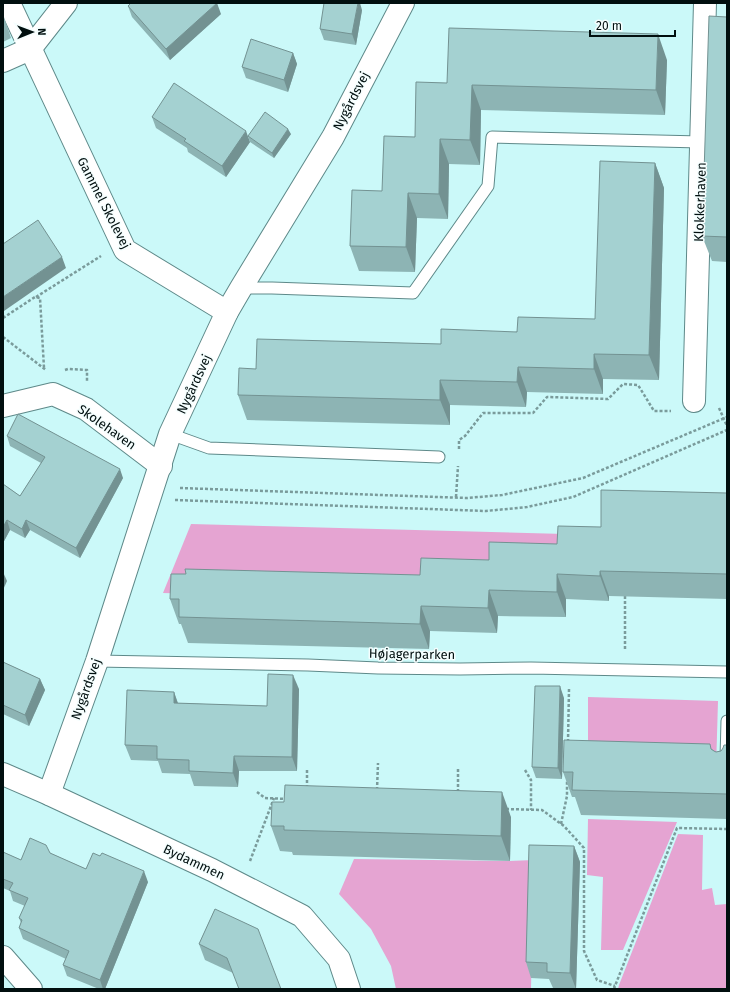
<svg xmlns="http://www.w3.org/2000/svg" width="730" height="992" font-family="'Fira Sans',sans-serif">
	<rect width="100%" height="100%" fill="#cbf9f9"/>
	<!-- green -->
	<g fill="#e5a4d2">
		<polygon points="191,524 603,535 429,601 163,593"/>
		<polygon points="588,697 718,701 716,769 588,766"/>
		<polygon points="588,819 677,822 623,950 601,950 603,877 587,875"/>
		<polygon points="678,834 703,835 702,890 712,888 715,905 727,904 727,989 618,989 619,985"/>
		<polygon points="354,859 509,861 534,860 531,988 598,989 396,989 391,966 371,929 339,894"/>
	</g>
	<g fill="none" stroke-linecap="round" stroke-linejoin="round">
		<defs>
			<g id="service">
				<polyline points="241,288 272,288 413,293 488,186 492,137 701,142"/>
				<polyline points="170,434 209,448 439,457"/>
				<polyline points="97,661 308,665 378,668 460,669 531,668 727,672"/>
				<polyline points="726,758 727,721"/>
			</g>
			<g id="minor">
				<polyline points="9,3 125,250 227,312"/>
				<polyline points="3,61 30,49 66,3"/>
				<polyline points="694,401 705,3"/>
				<polyline points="3,406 53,394 86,409 161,466"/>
				<polyline points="49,794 97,661 170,434 227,312 241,288 333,137 403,3"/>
				<polyline points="3,957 31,989"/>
			</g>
			<polyline id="tertiary" points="3,774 49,794 212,870 302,916 339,959 349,989"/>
		</defs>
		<!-- service casing -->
		<use href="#service" stroke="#5e8989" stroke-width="13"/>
		<!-- minor casing -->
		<use href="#minor" stroke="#5e8989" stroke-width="24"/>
		<!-- tertiary casing -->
		<use href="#tertiary" stroke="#5e8989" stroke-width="24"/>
		<!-- path -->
		<g stroke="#7a9b9b" stroke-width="2.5" stroke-dasharray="3 2" stroke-linecap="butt">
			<polyline points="36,297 101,256"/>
			<polyline points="3,318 35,297 40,298 44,368"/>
			<polyline points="3,337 46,370"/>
			<polyline points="65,370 68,369 87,370 87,381"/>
			<polyline points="719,408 727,426"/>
			<polyline points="459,449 459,440 465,436 483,413 533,413 547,397 608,399 623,384 638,385 654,411 671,411"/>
			<polyline points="180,488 467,498 502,495 583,478 727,417"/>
			<polyline points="456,497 458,466"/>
			<polyline points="175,500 486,511 527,507 573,497 727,430"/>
			<polyline points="625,649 625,594"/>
			<polyline points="568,742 569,689"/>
			<polyline points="525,770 531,780 531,810"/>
			<polyline points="307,788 307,769"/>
			<polyline points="377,790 378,763"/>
			<polyline points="257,792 265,798 287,799"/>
			<polyline points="458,792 458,768"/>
			<polyline points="506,809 542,810 564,826 584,848 584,951 597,980 615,986"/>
			<polyline points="561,824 567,796 567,781"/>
			<polyline points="250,861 274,798"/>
			<polyline points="614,989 615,986 677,828 727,829"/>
		</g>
		<!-- service -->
		<use href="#service" stroke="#fff" stroke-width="11"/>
		<!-- minor -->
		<use href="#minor" stroke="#fff" stroke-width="22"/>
		<!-- tertiary -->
		<use href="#tertiary" stroke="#fff" stroke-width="22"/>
	</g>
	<!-- wall -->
	<g fill="#8db4b4">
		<polygon points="128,6 221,14 170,60 132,17"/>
		<polygon points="362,10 356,45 324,40 320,29"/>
		<polygon points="3,14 11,38 3,42"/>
		<polygon points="727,17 727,262 712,261 702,236"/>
		<polygon points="293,53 297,64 288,92 246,78 242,67"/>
		<polygon points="667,60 665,115 481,110 480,165 449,164 448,219 417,218 415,272 359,271 350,246 382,191 447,83"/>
		<polygon points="152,117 250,142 226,177 188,152 187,148 156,128"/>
		<polygon points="291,134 274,158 250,142 248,136"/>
		<polygon points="655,163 664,188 659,380 603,379 603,394 527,392 526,407 450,405 450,425 247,420 238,395 256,369 441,344 595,319"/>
		<polygon points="7,436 123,478 80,558 30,530 25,538 10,530 3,543 3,484 20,496 41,463 10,446"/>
		<polygon points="727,493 727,599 609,596 609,601 566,599 566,617 498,616 497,633 430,631 429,649 188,643 181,624 179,624 170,599 420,575 557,544 601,527"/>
		<polygon points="3,662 40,679 45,690 29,726 3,714"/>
		<polygon points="299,689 297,771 239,771 238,787 194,786 190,774 162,773 158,761 131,760 125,745 174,692 178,703 267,706"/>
		<polygon points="564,698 562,779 536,778 532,767"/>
		<polygon points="727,745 727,819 581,815 575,797 572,797 563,772 712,749 714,751 716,752 721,751"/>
		<polygon points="511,817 510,861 293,855 292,852 280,851 271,826"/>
		<polygon points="574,846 580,862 576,989 553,988 549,979 531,978 526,962"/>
		<polygon points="3,852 21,860 50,853 86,869 148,882 105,989 99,989 67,976 63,965 66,959 23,939 19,928 21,923 19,918 25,906 13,901 10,891 3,888"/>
		<polygon points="215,909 233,973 205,960 199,944"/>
	</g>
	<!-- shaded-wall -->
	<g fill="#739292">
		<polygon points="217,3 221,14 170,60 166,49"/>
		<polygon points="358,3 360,3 362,10 356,45 352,34"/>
		<polygon points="658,34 667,60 665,115 656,90"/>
		<polygon points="293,53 297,64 288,92 284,80"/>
		<polygon points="472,85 481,110 480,165 470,140"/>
		<polygon points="288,129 291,134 274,158 272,153"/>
		<polygon points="246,131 250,142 226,177 222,166"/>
		<polygon points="440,139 449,164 448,219 439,194"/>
		<polygon points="655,163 664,188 659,380 649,355"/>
		<polygon points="408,193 417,218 415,272 406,247"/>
		<polygon points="62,257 66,268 4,311 3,308 3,297"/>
		<polygon points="594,354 603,379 603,394 594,369"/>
		<polygon points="518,367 527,392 526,407 517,382"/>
		<polygon points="440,380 450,405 450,425 440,400"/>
		<polygon points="120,469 123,478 80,558 76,548"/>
		<polygon points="7,520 10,530 3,543 3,527"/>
		<polygon points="26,520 30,530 25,538 22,529"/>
		<polygon points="600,571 609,596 609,601 600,576"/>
		<polygon points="3,572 7,581 3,590"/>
		<polygon points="557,574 566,599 566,617 557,592"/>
		<polygon points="489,590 498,616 497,633 488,608"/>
		<polygon points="421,606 430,631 429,649 420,624"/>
		<polygon points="293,675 299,689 297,771 292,757"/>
		<polygon points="40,679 45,690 29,726 25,715"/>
		<polygon points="560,686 564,698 562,779 558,768"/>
		<polygon points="174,692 179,707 174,703"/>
		<polygon points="234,756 239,771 238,787 233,773"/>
		<polygon points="502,792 511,817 510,861 501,836"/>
		<polygon points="574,846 580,862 576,989 570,973"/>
		<polygon points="144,871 148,882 105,989 103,989 100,980"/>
	</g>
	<!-- building -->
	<g fill="#a4d1d1" stroke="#739292">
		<polygon points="131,3 217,3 166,49 128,6"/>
		<polygon points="324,3 358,3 352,34 320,29"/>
		<polygon points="709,16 727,17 727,237 702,236"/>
		<polygon points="449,28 658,34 656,90 472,85 470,140 440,139 439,194 408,193 406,247 350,246 352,190 382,191 384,136 415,137 416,82 447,83"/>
		<polygon points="251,39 293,53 284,80 242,67"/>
		<polygon points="174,83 246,131 222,166 184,141 186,139 152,117"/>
		<polygon points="265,112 288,129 272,153 248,136"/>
		<polygon points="600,161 655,163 649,355 594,354 594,369 518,367 517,382 440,380 440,400 238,395 239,368 256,369 257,339 441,344 441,329 517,332 518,317 595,319"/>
		<polygon points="38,220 62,257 3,297 3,244"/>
		<polygon points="18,414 120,469 76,548 26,520 22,529 7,520 3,527 3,484 20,496 45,457 7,436"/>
		<polygon points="601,490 727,493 727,574 600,571 600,576 557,574 557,592 489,590 488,608 421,606 420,624 179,617 179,599 170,599 171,574 186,574 185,569 420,575 421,558 489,560 489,542 557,544 558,526 601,527"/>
		<polygon points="3,662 40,679 25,715 3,705"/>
		<polygon points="268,674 293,675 292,757 234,756 233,773 189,771 189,760 157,759 157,746 125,745 127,690 174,692 174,703 267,706"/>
		<polygon points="535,686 560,686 558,768 532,767"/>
		<polygon points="564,740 710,744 711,749 714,751 716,752 721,751 723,748 724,745 727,745 727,794 572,790 573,772 563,772"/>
		<polygon points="285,785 502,792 501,836 284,830 284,826 271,826 272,802 284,802"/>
		<polygon points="30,838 46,845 50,853 86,869 93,853 100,856 102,853 144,871 100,980 63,965 69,951 19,928 22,920 19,918 28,898 9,890 13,883 3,879 3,852 21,860"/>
		<polygon points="529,845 574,846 570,973 547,972 547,963 526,962"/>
		<polygon points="215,909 258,929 281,989 239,989 227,958 199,944"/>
	</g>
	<g text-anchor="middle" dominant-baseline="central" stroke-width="3" stroke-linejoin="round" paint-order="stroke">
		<!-- street labels -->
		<g font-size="13" fill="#010f0f" stroke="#f5fefe">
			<text transform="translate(351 101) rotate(-63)">Nygårdsvej</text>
			<text transform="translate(700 202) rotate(-88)">Klokkerhaven</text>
			<text transform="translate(104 203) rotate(63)">Gammel Skolevej</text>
			<text transform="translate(194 384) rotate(-65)">Nygårdsvej</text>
			<text transform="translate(107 427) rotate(35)">Skolehaven</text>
			<text transform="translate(412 654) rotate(1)">Højagerparken</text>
			<text transform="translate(86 689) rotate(-70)">Nygårdsvej</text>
			<text transform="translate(194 862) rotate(25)">Bydammen</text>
		</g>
	</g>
	<!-- border -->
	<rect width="730" height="992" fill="none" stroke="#010f0f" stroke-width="8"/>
	<!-- north arrow -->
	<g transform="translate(32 32) rotate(89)" stroke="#f5fefe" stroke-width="3" paint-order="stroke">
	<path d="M0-3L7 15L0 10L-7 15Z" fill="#010f0f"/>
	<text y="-6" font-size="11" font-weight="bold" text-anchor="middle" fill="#010f0f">N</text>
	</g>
	<!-- scale -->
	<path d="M590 30v6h85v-6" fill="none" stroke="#010f0f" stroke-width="2"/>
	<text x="596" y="30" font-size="12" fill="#010f0f" stroke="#f5fefe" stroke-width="3" paint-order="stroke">20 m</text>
</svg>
